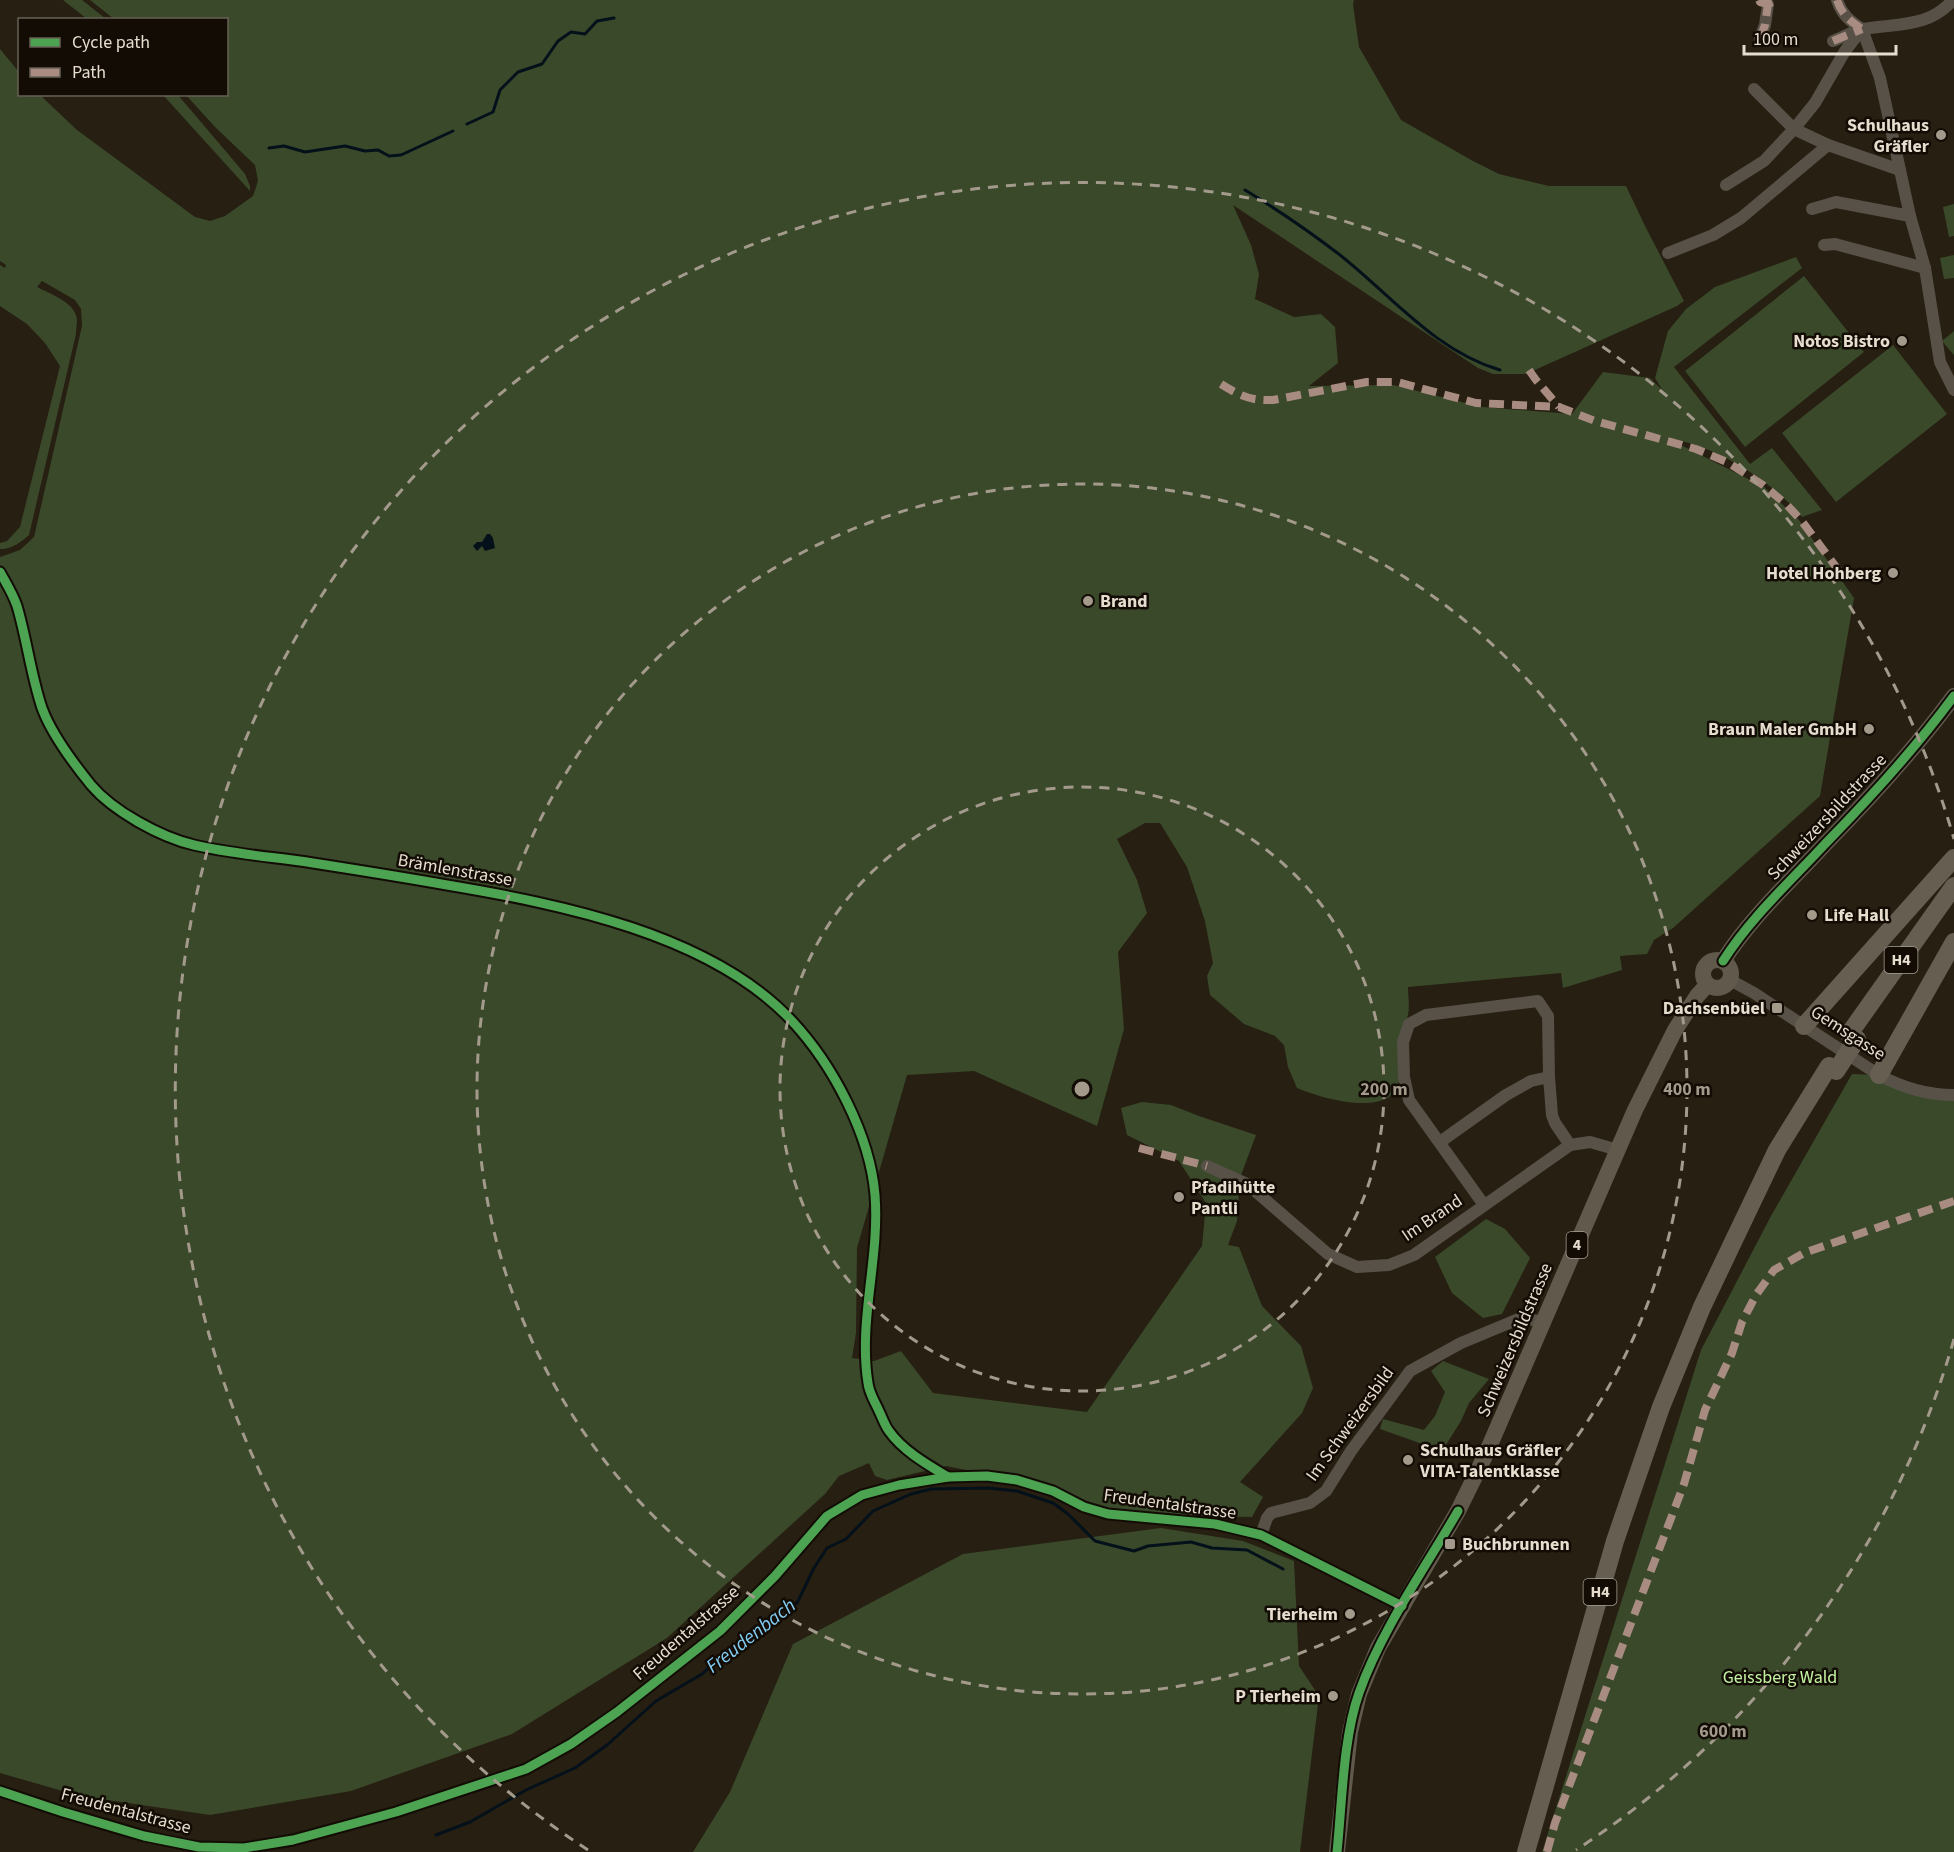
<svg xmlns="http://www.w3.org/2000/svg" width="1954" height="1852" font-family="'Source Sans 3',sans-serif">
	<rect width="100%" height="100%" fill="#271f11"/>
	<!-- green -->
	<g fill="#39492a">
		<polygon points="63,0 82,0 106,19 87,19"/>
		<path d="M90,0H1354L1353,4L1359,47L1401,120L1473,161L1499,174L1549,186H1626L1646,228L1684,301L1677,306L1526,374H1493L1478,368L1233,205L1251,245L1259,274L1255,299L1294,317L1321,314L1335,327L1338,363L1309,386L1393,385L1482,407L1572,414L1603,372L1650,378L1663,391L1655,378L1668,331L1686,309L1715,287L1796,257L1802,268L1674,367L1750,464L1772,448L1822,510L1802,517C1773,482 1715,444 1669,439L1764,487L1799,520L1854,598L1820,796L1673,928L1654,940L1647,954L1620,956L1622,970L1563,988L1561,973L1408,987C1408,996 1410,1006 1408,1015C1406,1024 1401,1032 1399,1041C1396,1054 1402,1069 1399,1082C1391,1119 1320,1098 1297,1088L1288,1067L1284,1045L1275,1036L1244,1024L1210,995L1207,976L1213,963L1205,921L1187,867L1160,823H1145L1117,839L1137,880L1147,913L1118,952L1124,1029L1097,1126L974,1071L907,1075L857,1248L856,1333L852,1358L874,1361L901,1351L933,1393L1087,1412L1202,1246L1206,1203L1179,1161L1127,1135L1121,1108L1142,1102L1171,1105L1199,1116L1256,1135L1240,1178L1237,1221L1228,1245L1239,1247L1262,1306L1301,1346L1313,1388L1302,1413L1240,1482L1263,1497L1252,1517L1192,1516L1107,1509L1052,1487L946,1466L887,1480L875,1476L869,1463L839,1476L825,1494L667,1638L512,1734L351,1791L210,1815L80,1796L0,1773V557L20,550L34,537L82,326L81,309L75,300L42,281L37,287C50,294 75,302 77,319C77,324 76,329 76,334L29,535C21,542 11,550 0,549V543L7,541L20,527L60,366L45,343L27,324L0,306V265L5,268L6,265L0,261V49L19,72L20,94L40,95L77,130L195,217L210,221L225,216L253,196L258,181L255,165L215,127L186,95L226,94V20L114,19Z"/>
		<polygon points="163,95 178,95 245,174 250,186 250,191"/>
		<polygon points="1954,204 1954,236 1949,237 1943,207"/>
		<polygon points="1954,255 1954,278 1944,279 1940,258"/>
		<polygon points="1804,276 1864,352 1745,447 1685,371"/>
		<polygon points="1954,331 1954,355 1942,341"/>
		<polygon points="1893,345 1947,414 1836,502 1782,433"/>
		<polygon points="1852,1074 1879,1075 1954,1095 1954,1852 1542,1852 1701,1350 1771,1216"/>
		<polygon points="1486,1219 1505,1229 1530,1258 1502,1314 1483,1318 1452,1293 1435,1257"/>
		<polygon points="1443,1361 1489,1379 1469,1403 1461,1421 1442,1451 1380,1429 1383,1419 1424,1430 1435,1416 1445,1392 1431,1371"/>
		<polygon points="1161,1528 1243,1541 1294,1561 1299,1666 1319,1696 1300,1852 693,1852 730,1792 793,1644 963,1554"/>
	</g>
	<!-- water -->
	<polygon fill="#04111a" points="487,534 490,534 493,538 495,548 485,551 482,546 477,551 473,546 477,542 482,542"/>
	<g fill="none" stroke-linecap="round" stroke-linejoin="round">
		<!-- stream -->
		<g stroke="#04111a" stroke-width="3">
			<polyline points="467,124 493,112 500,90 518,72 542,64 558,41 571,32 585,34 597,21 614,18"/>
			<polyline points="269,148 284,146 305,152 345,146 365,151 378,150 389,156 401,155 453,131"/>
			<path d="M1245,190C1278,210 1310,232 1340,255C1391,295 1435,351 1500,370"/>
			<polyline points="436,1835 470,1822 526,1790 575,1768 607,1745 656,1701 702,1674 724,1654 787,1607 797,1603 814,1568 827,1548 846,1539 873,1511 911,1494 931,1489 988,1488 1017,1491 1053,1503 1068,1514 1095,1541 1134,1551 1148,1546 1191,1542 1212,1548 1247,1550 1283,1569"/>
		</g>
		<!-- minor -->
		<g stroke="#575148" stroke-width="12">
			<path d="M1837,0C1842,15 1850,21 1862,29"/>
			<polyline points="1862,29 1880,78 1910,216 1925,268 1940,362 1954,390"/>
			<polyline points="1760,38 1765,25 1768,4"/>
			<path d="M1833,41C1843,37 1854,31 1864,29C1898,23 1928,28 1953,0"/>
			<polyline points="1754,89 1794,129 1828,145 1900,170"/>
			<polyline points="1726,185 1764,161 1794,129 1815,103 1845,51 1862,29"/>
			<polyline points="1812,209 1836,202 1910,216"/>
			<polyline points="1824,245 1835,244 1925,268"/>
			<polyline points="1668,253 1713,235 1741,218 1828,145"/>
			<path d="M0,572C6,583 13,594 17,606C27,640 31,675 42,708C51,733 74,764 91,785C113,811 160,837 194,845C232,854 274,857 313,863C358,870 402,877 447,885C560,904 711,934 792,1021C833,1065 870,1135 875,1195C880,1258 858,1321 868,1383C869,1393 875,1402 879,1411C882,1417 885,1426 889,1431C903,1451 928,1465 948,1477"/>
			<path d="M1730,980L1754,993L1879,1075C1903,1088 1927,1095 1954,1095"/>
			<polyline points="1440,1142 1506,1095 1531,1081 1549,1077"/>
			<polyline points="1207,1166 1247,1184 1328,1254 1357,1267 1389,1265 1414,1255 1570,1145 1590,1142 1618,1150"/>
			<polyline points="1484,1205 1409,1100 1404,1077 1403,1042 1409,1024 1426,1015 1538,1001 1548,1016 1549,1077 1552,1115 1555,1123 1570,1145"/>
			<polyline points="1261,1535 1267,1518 1271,1513 1310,1503 1326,1491 1351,1451 1410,1371 1461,1343 1521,1318 1544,1322"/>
			<polyline points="0,1791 63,1812 144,1836 199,1847 244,1848 293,1840 396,1812 526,1769 571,1744 617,1712 720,1631 775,1576 827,1516 862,1495 899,1485 948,1477 987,1476 1017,1480 1053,1491 1084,1507 1108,1514 1215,1524 1261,1535 1402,1606"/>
		</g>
		<!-- major -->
		<g stroke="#60594c" stroke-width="16">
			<circle cx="1717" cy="974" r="14"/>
			<path d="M1723,961C1751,917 1790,882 1825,844C1871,797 1915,749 1954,696"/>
			<polyline points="1337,1852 1350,1732 1359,1694 1378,1648 1458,1511 1486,1454 1635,1110 1675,1030 1697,996 1707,985"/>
		</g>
		<!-- highway -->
		<g stroke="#665f51" stroke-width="18">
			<polyline points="1804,1026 1954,858"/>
			<polyline points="1849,1034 1954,886"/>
			<polyline points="1879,1075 1954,942"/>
			<polyline points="1526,1852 1615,1541 1661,1407 1702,1307 1777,1150 1829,1066"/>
		</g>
		<!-- highway-bridge -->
		<polyline stroke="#665f51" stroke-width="18" points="1836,1071 1857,1039"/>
		<!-- quiet -->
		<g stroke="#a88b81" stroke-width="8" stroke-dasharray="15 8" stroke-linecap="butt">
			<polyline points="1759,0 1760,2 1768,4 1778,0"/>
			<path d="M1837,0C1842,15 1850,21 1862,29"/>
			<polyline points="1760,38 1765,25 1768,4"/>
			<polyline points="1833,41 1862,29"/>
			<polyline points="1529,370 1536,380 1559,407"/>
			<path d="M1221,384C1240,396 1251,401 1273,400L1367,382H1397L1476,403L1559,407L1595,421L1696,449L1727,462L1763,485L1787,505L1801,520L1839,571"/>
			<polyline points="1139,1148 1207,1166"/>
			<polyline points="1547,1852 1555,1823 1684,1484 1705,1410 1732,1353 1742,1322 1756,1295 1774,1270 1804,1253 1954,1201"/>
		</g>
		<defs>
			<g id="cycleway">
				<path d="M0,572C6,583 13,594 17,606C27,640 31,675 42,708C51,733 74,764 91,785C113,811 160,837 194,845C232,854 274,857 313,863C358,870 402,877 447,885C560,904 711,934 792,1021C833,1065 870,1135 875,1195C880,1258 858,1321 868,1383C869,1393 875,1402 879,1411C882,1417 885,1426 889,1431C903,1451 928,1465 948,1477"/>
				<path d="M1723,961C1751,917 1790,882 1825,844C1871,797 1915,749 1954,696"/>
				<polyline points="0,1791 63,1812 144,1836 199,1847 244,1848 293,1840 396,1812 526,1769 571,1744 617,1712 720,1631 775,1576 827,1516 862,1495 899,1485 948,1477 987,1476 1017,1480 1053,1491 1084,1507 1108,1514 1215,1524 1261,1535 1402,1606"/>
				<path d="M1337,1852C1342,1804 1343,1738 1359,1693C1381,1631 1425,1568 1458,1511"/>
			</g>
		</defs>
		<!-- cycleway casing -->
		<use href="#cycleway" stroke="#120c04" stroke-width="13"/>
		<!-- cycleway -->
		<use href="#cycleway" stroke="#4ca352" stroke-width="9"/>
	</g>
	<!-- distance rings -->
	<g fill="none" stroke="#a39a8c" stroke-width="3" stroke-dasharray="10 8">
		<circle cx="1082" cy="1089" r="302"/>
		<circle cx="1082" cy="1089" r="605"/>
		<path d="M1954 1339A907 907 0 0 1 1576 1850M588 1850A907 907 0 1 1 1954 839"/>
	</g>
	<!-- markers -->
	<g fill="#a39a8c" stroke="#120c04" stroke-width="2">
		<circle cx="1941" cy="135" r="6"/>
		<circle cx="1902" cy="341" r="6"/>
		<circle cx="1893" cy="573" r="6"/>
		<circle cx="1088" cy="601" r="6"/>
		<circle cx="1869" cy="729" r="6"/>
		<circle cx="1812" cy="915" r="6"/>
		<rect x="1771" y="1002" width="12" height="12" rx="3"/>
		<circle cx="1179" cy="1197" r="6"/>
		<circle cx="1408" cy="1460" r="6"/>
		<rect x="1444" y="1538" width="12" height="12" rx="3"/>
		<circle cx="1350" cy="1614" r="6"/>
		<circle cx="1333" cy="1696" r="6"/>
	</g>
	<g text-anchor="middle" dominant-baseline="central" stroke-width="5" stroke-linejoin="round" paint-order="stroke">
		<!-- shield labels -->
		<g fill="#120c04" stroke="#a69e92" stroke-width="1.5">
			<rect x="1884.5" y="947" width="33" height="26" rx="4.5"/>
			<rect x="1566.5" y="1232" width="21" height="26" rx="4.5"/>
			<rect x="1583.5" y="1579" width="33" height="26" rx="4.5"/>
		</g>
		<g font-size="16" font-weight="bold" fill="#e6ddcf">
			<text x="1901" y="960">H4</text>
			<text x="1577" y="1245">4</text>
			<text x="1600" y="1592">H4</text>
		</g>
		<!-- poi labels -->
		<g font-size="18" font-weight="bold" fill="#e6ddcf" stroke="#120c04" text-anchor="end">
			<text x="1929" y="125">Schulhaus<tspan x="1929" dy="21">Gräfler</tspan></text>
			<text x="1890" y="341">Notos Bistro</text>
			<text x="1881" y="573">Hotel Hohberg</text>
			<text x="1100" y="601" text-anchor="start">Brand</text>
			<text x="1857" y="729">Braun Maler GmbH</text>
			<text x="1824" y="915" text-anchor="start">Life Hall</text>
			<text x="1765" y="1008">Dachsenbüel</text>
			<text x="1191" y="1187" text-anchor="start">Pfadihütte<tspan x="1191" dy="21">Pantli</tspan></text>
			<text x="1420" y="1450" text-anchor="start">Schulhaus Gräfler<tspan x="1420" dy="21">VITA-Talentklasse</tspan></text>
			<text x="1462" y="1544" text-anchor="start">Buchbrunnen</text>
			<text x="1338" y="1614">Tierheim</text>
			<text x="1321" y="1696">P Tierheim</text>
		</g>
		<!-- street labels -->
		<g font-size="18" fill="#e6ddcf" stroke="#120c04">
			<text transform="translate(1827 817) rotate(-47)">Schweizersbildstrasse</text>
			<text transform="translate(455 870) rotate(10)">Brämlenstrasse</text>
			<text transform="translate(1848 1033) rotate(33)">Gemsgasse</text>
			<text transform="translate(1432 1218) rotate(-34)">Im Brand</text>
			<text transform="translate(1515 1340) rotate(-67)">Schweizersbildstrasse</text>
			<text transform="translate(1350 1424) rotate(-54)">Im Schweizersbild</text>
			<text transform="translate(1170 1504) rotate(8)">Freudentalstrasse</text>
			<text transform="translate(686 1633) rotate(-41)">Freudentalstrasse</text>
			<text transform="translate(126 1811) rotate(15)">Freudentalstrasse</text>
		</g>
		<!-- park labels -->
		<g font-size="18" fill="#c4f4a2" stroke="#120c04">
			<text x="1780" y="1677">Geissberg Wald</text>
		</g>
		<!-- water labels -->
		<g font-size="20" font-style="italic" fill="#83cef7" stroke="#120c04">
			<text transform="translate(751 1636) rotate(-38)">Freudenbach</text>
		</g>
	</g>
	<circle cx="1082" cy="1089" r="9" fill="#a39a8c" stroke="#120c04" stroke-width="3"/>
	<g font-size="18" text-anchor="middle" font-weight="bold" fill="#a39a8c" stroke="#120c04" stroke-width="5" stroke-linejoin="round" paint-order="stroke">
		<text x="1384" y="1095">200 m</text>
		<text x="1687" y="1095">400 m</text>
		<text x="1723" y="1737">600 m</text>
	</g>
	<!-- legend -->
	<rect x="18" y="18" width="210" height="78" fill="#120c04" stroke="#676055" stroke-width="1.5"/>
	<rect x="30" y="38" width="30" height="9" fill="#4ca352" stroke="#676055" stroke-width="1.5"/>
	<text x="72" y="48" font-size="18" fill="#e6ddcf">Cycle path</text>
	<rect x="30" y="68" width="30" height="9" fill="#a88b81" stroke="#676055" stroke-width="1.5"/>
	<text x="72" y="78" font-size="18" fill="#e6ddcf">Path</text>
	<!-- scale -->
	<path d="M1744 45v9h152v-9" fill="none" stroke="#e6ddcf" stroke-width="3"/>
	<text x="1753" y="45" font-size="18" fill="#e6ddcf" stroke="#120c04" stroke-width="4.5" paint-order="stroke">100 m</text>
</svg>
